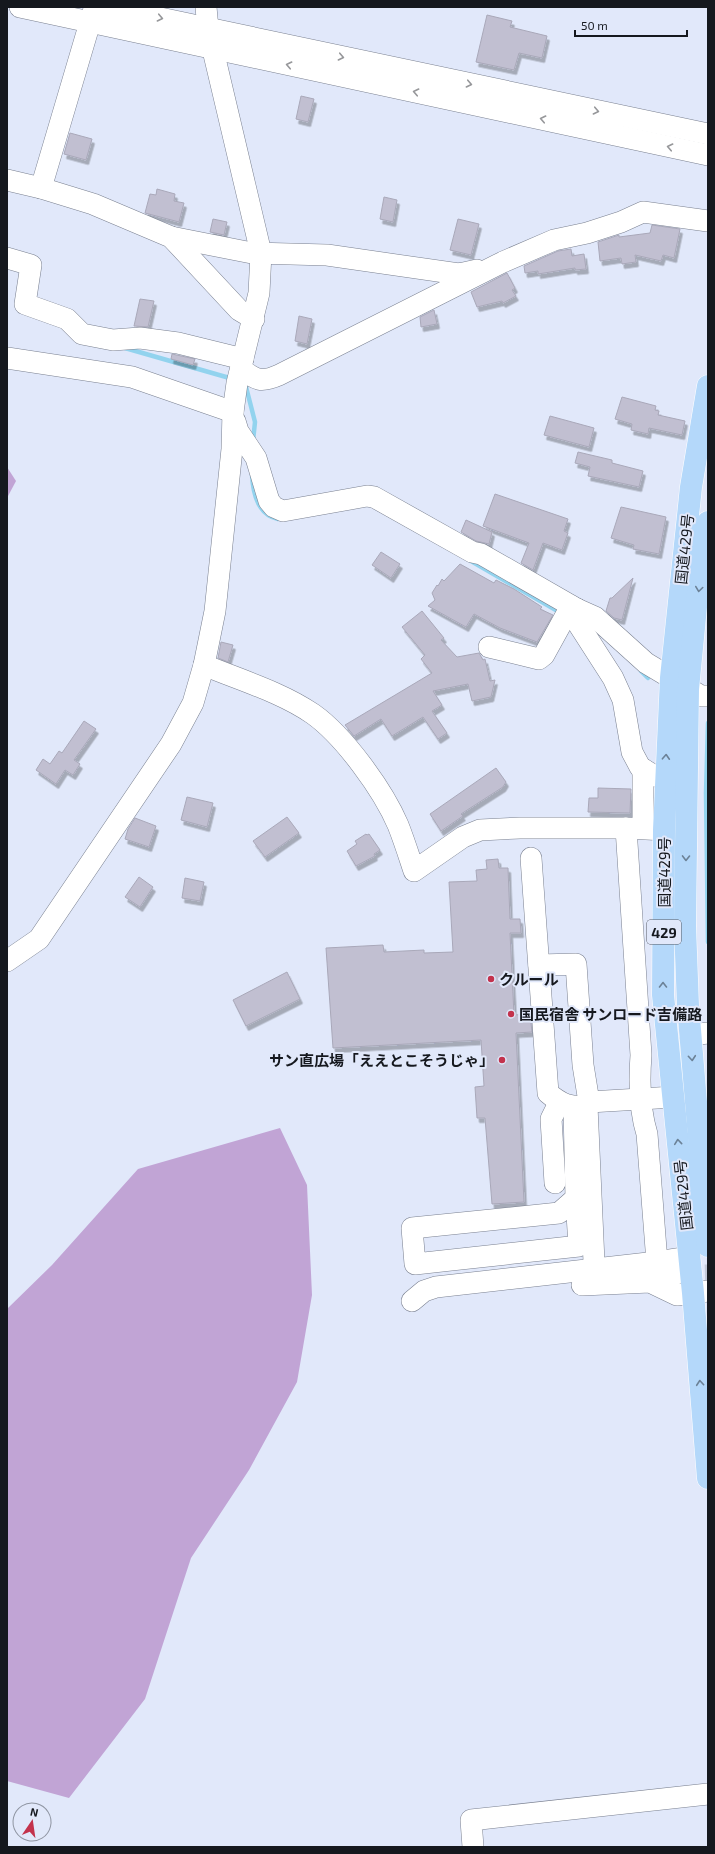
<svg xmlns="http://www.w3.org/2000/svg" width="715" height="1854" font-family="'Exo 2','Noto Sans JP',sans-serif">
	<defs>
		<filter id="shadow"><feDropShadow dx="2.5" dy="4.5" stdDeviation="0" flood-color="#0004"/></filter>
	</defs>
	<rect width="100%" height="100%" fill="#e1e8fa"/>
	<!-- forest -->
	<g fill="#c1a4d5">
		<polygon points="7,467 16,481 7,498"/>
		<polygon points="280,1128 307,1185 312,1295 297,1382 249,1470 191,1558 145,1699 69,1798 7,1781 7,1309 52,1265 138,1169"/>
	</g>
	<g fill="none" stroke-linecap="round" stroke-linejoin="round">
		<!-- stream -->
		<g stroke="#92d3ee" stroke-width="4.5">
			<polyline points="125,348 233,379"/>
			<polyline points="245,383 255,422 253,441"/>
			<path d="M252,475C253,494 258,515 278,519"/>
			<polyline points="471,561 561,613"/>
			<polyline points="641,671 648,678"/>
			<polyline points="708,723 706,793 708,942"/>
		</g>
	</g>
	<!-- building -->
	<g fill="#c1bfd1" stroke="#a9a8b9" filter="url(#shadow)">
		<polygon points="487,15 512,21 510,27 547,36 542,58 519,53 514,70 476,62"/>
		<polygon points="301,96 314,99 308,122 296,119"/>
		<polygon points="70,133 92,139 86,160 64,154"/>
		<polygon points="157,189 175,194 174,201 184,203 179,222 145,213 150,194 156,195"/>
		<polygon points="384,197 397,200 393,222 380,219"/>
		<polygon points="213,219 227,222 224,235 210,232"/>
		<polygon points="458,219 479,224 471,255 450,250"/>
		<polygon points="652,225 680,229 674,258 663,255 661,261 635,255 636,262 622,264 621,258 600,261 598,242 619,235 619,237 650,233"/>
		<polygon points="571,249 572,256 584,254 586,269 575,270 575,268 538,274 538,271 525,273 524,266 558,251"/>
		<polygon points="507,273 515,288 512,290 516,296 503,303 502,301 477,307 471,292"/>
		<polygon points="140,299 154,301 148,327 134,326"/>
		<polygon points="434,310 437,324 421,327 420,317"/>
		<polygon points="299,316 312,319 307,344 295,341"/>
		<polygon points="172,354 195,359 193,365 171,359"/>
		<polygon points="622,397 656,406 655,410 659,411 658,415 685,421 682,435 649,428 648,434 631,430 632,424 615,419"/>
		<polygon points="550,416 594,428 589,447 544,435"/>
		<polygon points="578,452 612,460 612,463 643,471 639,487 588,476 590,467 575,463"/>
		<polygon points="495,494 568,519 564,531 568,533 562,550 543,543 533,570 521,563 529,543 483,526"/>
		<polygon points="621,507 666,517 659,554 633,549 634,545 611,538"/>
		<polygon points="466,520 492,532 489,544 476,541 461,532"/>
		<polygon points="381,552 400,564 391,578 372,565"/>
		<polygon points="460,564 494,583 496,580 514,589 542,607 540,609 553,615 537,642 500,628 474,614 466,627 428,606 435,600 432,593 437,585 438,586 442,579 444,581"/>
		<polygon points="633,578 622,620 614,618 606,611 610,598 612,598"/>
		<polygon points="422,611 444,638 441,640 457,657 479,653 483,660 485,659 490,681 495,680 491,697 472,701 468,684 433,691 442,705 432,711 447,733 438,739 423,717 392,736 381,719 354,736 345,725 432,673 421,659 425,655 402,627"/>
		<polygon points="221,642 233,645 228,662 218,658"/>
		<polygon points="84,721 96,729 74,760 80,764 73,775 65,770 56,784 36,770 43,759 50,764 59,751 62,753"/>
		<polygon points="496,768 506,782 503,787 461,814 463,816 441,831 430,814"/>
		<polygon points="598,788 631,789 630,813 588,812 589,798 598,798"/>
		<polygon points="187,797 213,803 207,827 181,820"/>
		<polygon points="287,817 299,833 265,857 253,841"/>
		<polygon points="135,818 156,826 149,847 125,839 128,829"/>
		<polygon points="366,834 367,835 369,834 380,850 374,854 375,856 356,866 347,851 357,844 355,841"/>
		<polygon points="498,859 499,868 508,868 510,919 520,919 521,933 510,933 514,1015 530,1014 532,1032 516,1033 524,1202 492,1204 485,1118 477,1118 475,1087 484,1086 481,1040 333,1048 326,948 383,945 384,952 424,950 424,953 453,952 449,882 477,881 476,870 487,869 486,860"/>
		<polygon points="139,877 153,887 140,907 125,897"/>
		<polygon points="185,878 204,882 200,901 182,898"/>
		<polygon points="287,972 300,999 246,1026 233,1000"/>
	</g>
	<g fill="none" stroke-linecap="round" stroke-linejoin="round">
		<!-- minor-tunnel -->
		<polyline stroke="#c2c9d9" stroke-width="21" stroke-dasharray="21 10" stroke-linecap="butt" points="674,1276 708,1275"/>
		<defs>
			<g id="minor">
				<polyline points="20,7 708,155"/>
				<polyline points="108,7 708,134"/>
				<polyline points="7,180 41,188 93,204 171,237 239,310 254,319"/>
				<polyline points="41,188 94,9"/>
				<polyline points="171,237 252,253 327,255 459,274 477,270"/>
				<polyline points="7,258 31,265 25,304 67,319 82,334 113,340 140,338 178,343 243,359"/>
				<polyline points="7,358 132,377 233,412"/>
				<path d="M241,369C256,380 261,383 279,375L503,262L554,240L587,233L621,222L643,212L708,221"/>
				<polyline points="235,421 238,431 256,458 269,501 274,507 283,511 367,496 374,497 472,552 481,554 577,609 595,617 646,663 701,696 708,696"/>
				<polyline points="577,609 577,622 613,678 623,700 632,752 640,767 653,775 683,785"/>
				<polyline points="489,647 539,659 544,655 571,606"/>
				<path d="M204,665C240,680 281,692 313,714C344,736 383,790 398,825C404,840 409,856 414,871L463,837L480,830L520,828H626L686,831"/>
				<polyline points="643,828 643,769"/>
				<path d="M531,858L548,1093C561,1104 570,1108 587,1106"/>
				<polyline points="7,961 39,939 171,744 193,703 204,665 215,611 232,449 233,412 237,383 259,293 261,253 208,29 206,7"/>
				<polyline points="539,965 576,964 583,1065 589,1102 587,1106 595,1284"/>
				<polyline points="690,1035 708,1033"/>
				<polyline points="589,1102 691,1096"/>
				<polyline points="574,1108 576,1198 559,1213 412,1228 415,1264 579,1246 576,1198"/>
				<polyline points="555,1183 551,1119 559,1103"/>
				<polyline points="657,1262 690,1257"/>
				<polyline points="641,1274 656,1273 673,1276"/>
				<polyline points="582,1285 650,1282 677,1295 708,1291"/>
				<path d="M412,1301L424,1291L436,1287L657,1262L647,1134C639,1108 639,1081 641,1055L626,828"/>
				<polyline points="473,1847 471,1820 708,1794"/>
			</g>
			<g id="highway">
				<polyline points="708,386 691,487 671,678 664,830 663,995 693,1293 708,1478"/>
				<polyline points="708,522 696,607 688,689 685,926 688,1006 708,1246"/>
			</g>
		</defs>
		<!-- minor casing -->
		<use href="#minor" stroke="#7a8090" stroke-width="22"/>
		<!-- highway casing -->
		<use href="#highway" stroke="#fff" stroke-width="23"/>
		<!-- minor -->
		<use href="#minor" stroke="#fff" stroke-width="21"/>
		<!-- highway -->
		<use href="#highway" stroke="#b4d8fa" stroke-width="22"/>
	</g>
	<!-- one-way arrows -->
	<defs><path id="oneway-chevron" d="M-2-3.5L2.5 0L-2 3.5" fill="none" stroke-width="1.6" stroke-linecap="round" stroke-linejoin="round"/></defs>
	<g stroke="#96979a">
		<use href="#oneway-chevron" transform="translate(160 18) rotate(12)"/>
		<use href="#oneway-chevron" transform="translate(341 57) rotate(12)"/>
		<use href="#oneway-chevron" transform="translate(289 65) rotate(-168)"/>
		<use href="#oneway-chevron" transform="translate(469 84) rotate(12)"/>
		<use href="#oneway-chevron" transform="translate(416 92) rotate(-168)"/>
		<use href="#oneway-chevron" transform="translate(596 111) rotate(12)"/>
		<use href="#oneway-chevron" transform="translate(543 119) rotate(-168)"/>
		<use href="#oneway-chevron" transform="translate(670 147) rotate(-168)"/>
	</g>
	<g stroke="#6c8297">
		<use href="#oneway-chevron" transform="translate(699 589) rotate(98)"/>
		<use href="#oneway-chevron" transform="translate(666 757) rotate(-87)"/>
		<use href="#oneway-chevron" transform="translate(686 858) rotate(91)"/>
		<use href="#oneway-chevron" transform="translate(663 985) rotate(-90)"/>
		<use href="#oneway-chevron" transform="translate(692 1058) rotate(85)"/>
		<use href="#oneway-chevron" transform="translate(678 1142) rotate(-96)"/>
		<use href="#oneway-chevron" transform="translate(700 1383) rotate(-95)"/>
	</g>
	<!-- markers -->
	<g fill="#c3324c" stroke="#e1e8fa" stroke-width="1.5">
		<circle cx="491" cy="979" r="4"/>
		<circle cx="511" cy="1014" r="4"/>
		<circle cx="502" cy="1060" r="4"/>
	</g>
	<g text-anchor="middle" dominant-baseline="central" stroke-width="4" stroke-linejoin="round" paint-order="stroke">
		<!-- shield labels -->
		<rect fill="#e1e8fa" stroke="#525660" stroke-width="1" x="647" y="920" width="34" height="24" rx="3"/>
		<g font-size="14" font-weight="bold" fill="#15181e">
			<text x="664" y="932">429</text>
		</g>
		<!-- street labels -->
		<g font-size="15" fill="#15181e" stroke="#e1e8fa">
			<text transform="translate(684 549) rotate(-84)">国道429号</text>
			<text transform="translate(664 872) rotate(-90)">国道429号</text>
			<text transform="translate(683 1195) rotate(-96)">国道429号</text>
		</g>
		<!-- poi labels -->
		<g font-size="15" font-weight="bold" fill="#15181e" stroke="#e1e8fa" text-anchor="start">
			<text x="499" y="979">クルール</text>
			<text x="519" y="1014">国民宿舎 サンロード吉備路</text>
			<text x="494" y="1060" text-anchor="end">サン直広場「ええとこそうじゃ」</text>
		</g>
	</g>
	<!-- border -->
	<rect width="715" height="1854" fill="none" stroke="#15181e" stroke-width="16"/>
	<!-- north arrow -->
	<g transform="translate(32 1822) rotate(13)"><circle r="19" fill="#e1e8fa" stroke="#8f95a2"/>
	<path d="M0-3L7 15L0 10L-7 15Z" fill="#c3324c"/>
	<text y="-6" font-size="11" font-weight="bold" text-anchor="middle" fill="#15181e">N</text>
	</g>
	<!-- scale -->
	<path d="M575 30v6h112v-6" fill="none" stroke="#15181e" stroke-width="2"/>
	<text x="581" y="30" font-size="12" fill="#15181e" stroke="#e1e8fa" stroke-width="3" paint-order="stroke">50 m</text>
</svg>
